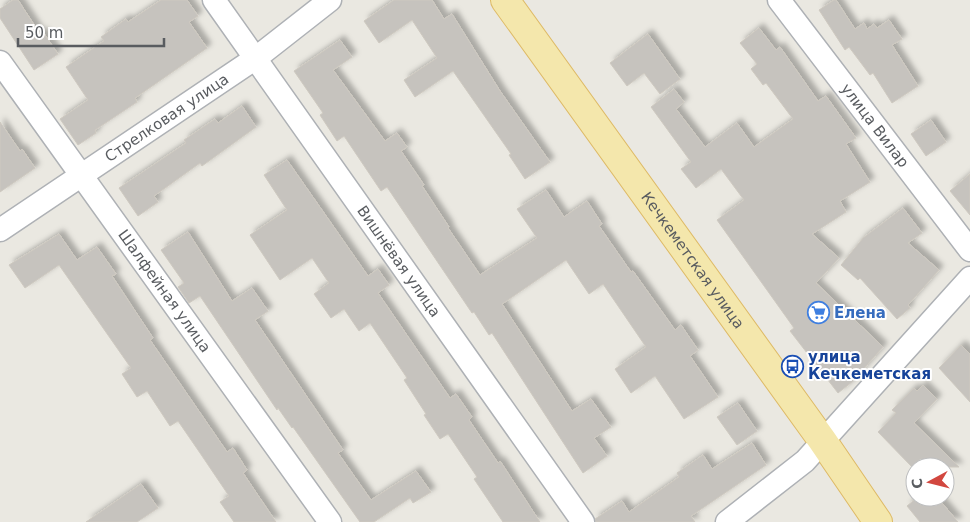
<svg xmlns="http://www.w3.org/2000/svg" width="970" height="522" font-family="'DejaVu Sans',sans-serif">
	<defs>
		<filter id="shadow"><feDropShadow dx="4.5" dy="-4.5" stdDeviation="2.5" flood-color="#0004"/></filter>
	</defs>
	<rect width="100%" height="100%" fill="#eae8e1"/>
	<!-- building -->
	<g fill="#c6c3be" stroke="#cec9c0" filter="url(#shadow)">
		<polygon points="13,0 18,0 40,34 43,32 58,54 34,70 0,18 0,9"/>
		<polygon points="161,0 187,0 198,16 189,22 207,48 135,98 137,102 95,130 96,133 78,145 60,119 88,100 66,67 104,41 101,37 126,19 128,22"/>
		<polygon points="394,0 432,0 444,19 452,14 500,91 550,162 525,179 509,155 511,154 453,71 415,97 404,80 437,58 412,20 379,43 364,21"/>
		<polygon points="834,0 836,0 855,29 864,23 867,29 874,24 877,28 889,20 902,39 892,45 918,86 892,103 873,73 870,75 849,47 845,50 819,10"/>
		<polygon points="759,28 776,50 780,47 818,101 826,96 856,138 846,144 870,182 840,201 846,212 812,234 839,258 816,283 883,347 852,382 838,393 790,331 794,328 717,220 744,200 721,169 696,188 681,169 691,162 651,107 674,89 684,102 676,109 705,147 737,123 754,147 793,119 766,83 763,85 751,69 757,64 740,43"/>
		<polygon points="648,34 680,79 660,94 644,73 627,86 610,63"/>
		<polygon points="340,40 352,57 333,70 385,141 397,133 407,147 401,151 424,185 422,186 449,227 448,228 480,275 537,238 517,209 546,190 564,217 587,201 602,224 599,226 631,272 633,271 675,330 681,325 698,350 690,356 718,397 684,419 655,376 631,393 615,369 646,347 603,284 589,294 566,260 502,304 572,411 591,399 611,427 594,438 607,456 583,473 492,333 489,335 474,312 472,313 387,187 381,191 344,136 337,141 320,115 323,113 294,71"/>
		<polygon points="242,106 256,127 202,166 200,163 154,196 158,202 138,216 119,188 186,143 184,140 215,119 218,123"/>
		<polygon points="931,120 946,142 926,156 911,134"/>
		<polygon points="0,122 20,151 22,149 35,168 0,192"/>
		<polygon points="287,160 368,276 378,269 389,285 378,293 450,398 456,394 472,417 469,420 498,463 500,461 540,522 503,522 474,479 477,477 448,434 440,439 424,415 426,414 404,380 407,378 370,323 359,331 344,309 331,318 314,294 329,283 312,258 280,280 250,235 287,210 264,175"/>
		<polygon points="970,174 970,215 950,191"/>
		<polygon points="903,208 922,233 908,243 939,270 908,305 910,308 897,319 860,278 858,280 841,265 863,238"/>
		<polygon points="188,232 232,301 252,288 268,311 255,320 343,450 338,453 371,500 416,471 431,492 413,503 410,498 374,522 360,522 293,427 292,428 278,408 277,410 200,296 189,303 178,287 184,283 161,250"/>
		<polygon points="59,234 77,260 97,247 116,274 112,276 153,338 150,340 227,452 233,448 247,470 243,473 276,522 234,522 220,502 229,496 200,453 178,421 170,426 147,391 137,397 122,374 131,368 59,265 25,288 9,265"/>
		<polygon points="961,345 970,354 970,402 939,368"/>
		<polygon points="923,385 937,399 914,423 959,467 912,467 878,432 896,413 892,410 914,388 917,391"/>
		<polygon points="738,403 757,431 737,445 717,417"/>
		<polygon points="752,443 766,465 691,516 695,522 596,522 595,519 622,501 629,512 679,477 677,473 703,455 712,469"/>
		<polygon points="141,484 158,508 137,522 86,522"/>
		<polygon points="918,497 937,497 958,522 920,522 907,506"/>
	</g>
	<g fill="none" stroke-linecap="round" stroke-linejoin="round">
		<defs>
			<g id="minor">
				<path id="s1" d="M214,0L583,522"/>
				<path id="s2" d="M779,0L970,250"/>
				<path id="s3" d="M0,62L330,522"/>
				<path id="s4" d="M0,230L256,58L330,0"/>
				<polyline points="727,522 805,461 970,278"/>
			</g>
			<g id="major">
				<path id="s5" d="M505,0L822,440L878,522"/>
			</g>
		</defs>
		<!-- minor casing -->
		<use href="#minor" stroke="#aeb1b5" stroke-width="25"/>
		<!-- major casing -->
		<use href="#major" stroke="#deba66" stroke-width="30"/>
		<!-- minor -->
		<use href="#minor" stroke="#fff" stroke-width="22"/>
		<!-- major -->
		<use href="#major" stroke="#f4e7ac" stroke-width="28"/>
	</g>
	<!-- icons -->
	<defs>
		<symbol id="supermarket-ring" viewBox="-11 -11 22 22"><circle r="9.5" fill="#fff" stroke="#3f7fe0" stroke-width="1.5"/><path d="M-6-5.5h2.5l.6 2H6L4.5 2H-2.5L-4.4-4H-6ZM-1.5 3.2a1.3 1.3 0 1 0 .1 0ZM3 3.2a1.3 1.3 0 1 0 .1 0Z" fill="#3f7fe0"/></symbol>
		<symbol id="bus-ring" viewBox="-11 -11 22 22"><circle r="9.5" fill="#fff" stroke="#1a4fb4" stroke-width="1.5"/><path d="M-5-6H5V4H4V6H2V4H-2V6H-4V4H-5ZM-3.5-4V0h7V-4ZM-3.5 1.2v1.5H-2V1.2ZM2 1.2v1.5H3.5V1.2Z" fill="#1a4fb4"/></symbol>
	</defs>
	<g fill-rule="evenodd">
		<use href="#supermarket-ring" x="806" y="300" width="25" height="25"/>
		<use href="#bus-ring" x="780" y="354" width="25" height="25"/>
	</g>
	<g text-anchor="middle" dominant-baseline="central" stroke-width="4" stroke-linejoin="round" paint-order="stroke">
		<!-- street labels -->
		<g font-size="15" fill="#595c60" stroke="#fff">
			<text stroke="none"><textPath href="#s4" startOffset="201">Стрелковая улица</textPath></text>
			<text stroke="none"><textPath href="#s2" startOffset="158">улица Вилар</textPath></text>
			<text stroke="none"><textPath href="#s5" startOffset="321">Кечкеметская улица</textPath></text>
			<text stroke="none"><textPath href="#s1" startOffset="320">Вишнёвая улица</textPath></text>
			<text stroke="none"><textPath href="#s3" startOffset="282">Шалфейная улица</textPath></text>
		</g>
		<!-- shop labels -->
		<g font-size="15" font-weight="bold" fill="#366cbe" stroke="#fff" text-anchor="start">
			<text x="834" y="313">Елена</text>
		</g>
		<!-- transit labels -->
		<g font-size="15" font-weight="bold" fill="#164399" stroke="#fff" text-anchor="start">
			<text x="808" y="357">улица<tspan x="808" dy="17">Кечкеметская</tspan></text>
		</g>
	</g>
	<!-- north arrow -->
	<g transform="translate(930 482) rotate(263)"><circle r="24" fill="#ffffff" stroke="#bdbebf"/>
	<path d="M0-4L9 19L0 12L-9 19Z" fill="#d2473f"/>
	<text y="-8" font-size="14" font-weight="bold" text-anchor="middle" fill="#595c60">С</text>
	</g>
	<!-- scale -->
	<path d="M18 38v8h146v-8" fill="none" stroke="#595c60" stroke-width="2.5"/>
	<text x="25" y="38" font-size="15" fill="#595c60" stroke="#ffffff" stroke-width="4" paint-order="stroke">50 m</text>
</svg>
